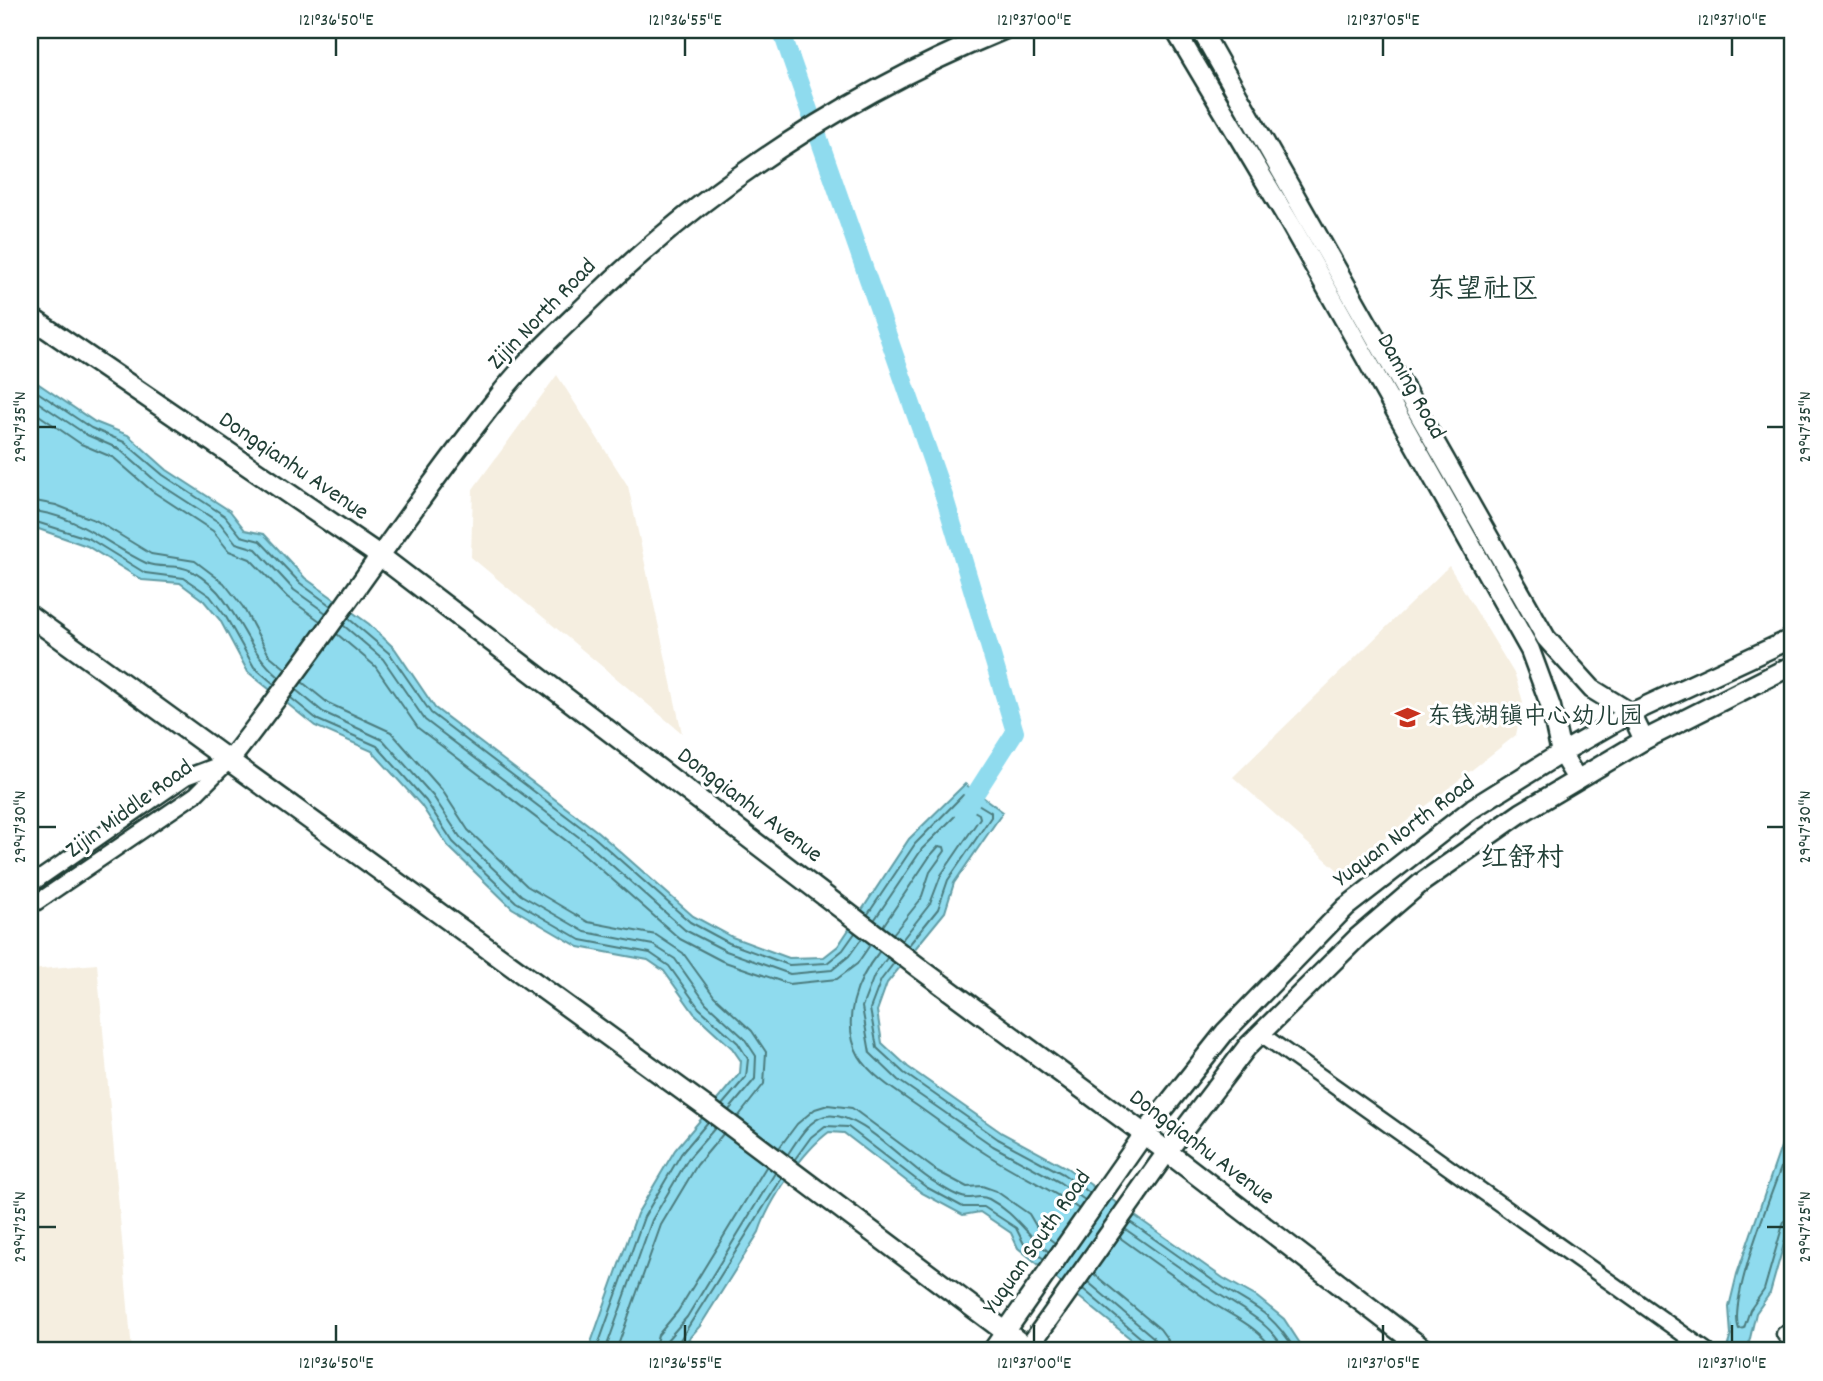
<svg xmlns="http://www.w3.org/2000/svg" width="1823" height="1381" font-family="Dekko,'LXGW WenKai TC',sans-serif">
	<rect width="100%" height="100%" fill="#fff"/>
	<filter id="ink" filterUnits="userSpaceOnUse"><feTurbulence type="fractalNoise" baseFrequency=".0143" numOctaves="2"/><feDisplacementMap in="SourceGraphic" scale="14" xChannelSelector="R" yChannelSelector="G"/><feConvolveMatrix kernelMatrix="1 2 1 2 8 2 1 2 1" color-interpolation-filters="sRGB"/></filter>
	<g filter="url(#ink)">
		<!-- built -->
		<g fill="#f5eee0">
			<polygon points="557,375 628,486 682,733 471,557 473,489"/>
			<polygon points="1449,566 1515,675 1523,702 1516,735 1341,873 1233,777"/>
			<polygon points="97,964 132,1351 30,1351 30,970"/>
		</g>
		<!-- water -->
		<g fill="#8fdbee" stroke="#629ca4" stroke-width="2">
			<path d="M30,378L95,422L128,435L167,470L230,511L245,530L264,534L305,578L369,624L395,649L435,708L598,832L693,916L732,937L789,958L824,957L838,946L909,839L965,784L1003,812L954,883L945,912L887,983L877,1011L882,1043L908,1067L1002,1133L1067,1168L1223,1278L1257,1297L1284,1319L1305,1351H1146L1018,1248L1011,1233L980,1212L963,1215L922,1193L844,1133L829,1132C803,1151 769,1201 759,1232L700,1326L678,1351H588L637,1214L675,1150L740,1073L741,1061L732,1048L694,1013L664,971L648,960L579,947L512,908L448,846L421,805L372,751L315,726L248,672L220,620L204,601L180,583L142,580L87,546L30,526Z"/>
			<polygon points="1793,1112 1793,1212 1770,1293 1756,1313 1747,1351 1726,1351 1731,1335 1729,1307 1737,1274"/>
		</g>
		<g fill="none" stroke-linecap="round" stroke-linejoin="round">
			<!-- shore -->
			<g stroke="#4c7c7e" stroke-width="2">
				<polyline points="30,387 91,428 124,442 163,475 225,516 241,536 260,541 300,583 331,606"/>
				<polyline points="30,397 87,435 119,449 158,483 220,523 236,543 256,549 294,590 326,613"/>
				<polyline points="30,409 81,444 114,458 152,491 213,531 229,551 250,559 287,597 320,621"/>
				<polyline points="30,500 56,505 97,521 151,554 195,561 224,583 243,607 269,655 286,669"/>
				<path d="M30,511C74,513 108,545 146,563C156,568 171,565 183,568C194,570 210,583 218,592C242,620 250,653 279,677"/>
				<polyline points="30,520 90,539 145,573 184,578 210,596 226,617 254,667 274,684"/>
				<polyline points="348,618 390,654 431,713 594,837 690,922 729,943 789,965 827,963 843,950 855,933"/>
				<polyline points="343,625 383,659 425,720 588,844 685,930 726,951 790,974 832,970 849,956 862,938"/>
				<polyline points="337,634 375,666 418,728 581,852 680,939 722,961 789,984 837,979 857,964 870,945"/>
				<polyline points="302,682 328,703 391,732 442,790 468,830 527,886 588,922 656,935 683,953 714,996 752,1031 766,1052 764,1084 738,1117"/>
				<polyline points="296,690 323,712 383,740 433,796 460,837 521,895 585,932 653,945 675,959 706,1003 744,1038 756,1056 755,1079 729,1110"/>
				<polyline points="291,698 318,720 377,746 426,801 453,842 516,902 581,940 650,953 669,966 699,1008 738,1043 748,1059 746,1077 722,1105"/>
				<polyline points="868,914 915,844 963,795 991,812 991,817 948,880 938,909 909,945"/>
				<polyline points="875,919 922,849 965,806 979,814 980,818 941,875 930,904 902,940"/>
				<polyline points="883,926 930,856 939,846 944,847 945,851 930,872 921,899 893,934"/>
				<path d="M879,952C857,979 840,1022 859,1056C871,1076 897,1092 916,1105C939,1121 962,1139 986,1154C1017,1174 1049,1188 1079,1209"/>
				<polyline points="887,958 874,976 862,1007 870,1053 898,1080 993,1146 1059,1182 1085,1200"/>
				<polyline points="894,963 881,980 870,1009 877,1048 904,1073 998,1139 1063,1174 1090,1193"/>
				<path d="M1793,1135C1781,1171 1726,1300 1739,1329L1744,1328L1750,1310L1764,1290L1784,1221L1793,1216"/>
				<polyline points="779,1148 797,1124 815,1109 828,1105 852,1108 937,1171 967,1187 982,1186 996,1191 1029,1214 1039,1231 1055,1243"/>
				<path d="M788,1154C797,1141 808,1120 825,1116C859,1109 905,1165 934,1182C943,1187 957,1198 968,1198C976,1198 981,1195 989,1199C1017,1214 1025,1234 1049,1252"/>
				<polyline points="795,1159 811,1137 825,1126 848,1127 926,1187 963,1207 984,1207 1016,1228 1024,1244 1044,1259"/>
				<path d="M1130,1222C1159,1242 1187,1262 1215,1282C1254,1309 1268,1307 1296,1351"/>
				<path d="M1125,1229C1154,1249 1182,1270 1211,1289C1243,1311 1264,1317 1286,1351"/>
				<path d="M1119,1237C1148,1258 1176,1278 1205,1298C1230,1316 1256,1324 1274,1351"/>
				<polyline points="1094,1274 1160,1329 1168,1340 1169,1351"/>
				<polyline points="1088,1282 1153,1337 1159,1351"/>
				<polyline points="1083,1289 1147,1343 1150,1351"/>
				<polyline points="596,1351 644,1217 681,1154 708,1122"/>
				<polyline points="605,1351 652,1220 688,1159 715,1128"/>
				<polyline points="616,1351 661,1225 697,1165 723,1134"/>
				<polyline points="654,1351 658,1335 678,1311 766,1167"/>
				<polyline points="664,1351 667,1340 687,1317 775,1173"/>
				<polyline points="673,1351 782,1178"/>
			</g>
			<!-- canal -->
			<polyline stroke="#8fdbee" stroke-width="18" points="781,30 945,499 1015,732 963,813"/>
			<defs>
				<g id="minor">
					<polyline points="30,885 186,777 226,762"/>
					<polyline points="30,907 196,794 230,760"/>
					<polyline points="1261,1034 1707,1351"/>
					<polyline points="1784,1334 1793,1344"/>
				</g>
				<g id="tertiary">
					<polyline points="1175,30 1290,223 1530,650 1551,707 1561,753 1577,779"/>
					<polyline points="1201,30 1546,638 1592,689 1631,713 1644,740"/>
					<path d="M230,760C323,642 404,515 498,397C524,363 557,333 588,303C709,185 847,94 1003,30"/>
					<polyline points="992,1351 1144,1134 1225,1032 1346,907 1473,808 1561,753 1631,713 1793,638"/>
					<polyline points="1026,1351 1167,1152 1247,1047 1358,937 1421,883 1521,813 1644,740 1793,665"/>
				</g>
				<g id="secondary">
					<polyline points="30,317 380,556 922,970 1144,1134 1426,1351"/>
					<polyline points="30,616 710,1110 1031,1351"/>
				</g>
			</defs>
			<!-- minor casing -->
			<use href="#minor" stroke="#1f3d34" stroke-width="19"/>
			<!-- tertiary casing -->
			<use href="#tertiary" stroke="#1f3d34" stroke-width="23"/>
			<!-- secondary casing -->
			<use href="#secondary" stroke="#1f3d34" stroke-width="24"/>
			<!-- minor -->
			<use href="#minor" stroke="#fff" stroke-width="14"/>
			<!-- tertiary -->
			<use href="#tertiary" stroke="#fff" stroke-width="18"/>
			<!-- secondary -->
			<use href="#secondary" stroke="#fff" stroke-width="19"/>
		</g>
	</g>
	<!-- ticks -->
	<path fill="none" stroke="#1f3d34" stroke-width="2.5" d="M336,38V56M685,38V56M1034,38V56M1383,38V56M1732,38V56M38,427H56M1767,427H1784M38,827H56M1767,827H1784M38,1227H56M1767,1227H1784M336,1325V1342M685,1325V1342M1034,1325V1342M1383,1325V1342M1732,1325V1342"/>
	<!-- icons -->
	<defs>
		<symbol id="school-bare" viewBox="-9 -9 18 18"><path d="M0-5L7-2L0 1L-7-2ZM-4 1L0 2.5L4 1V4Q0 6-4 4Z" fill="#c8321e" stroke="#fff" stroke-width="2.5" paint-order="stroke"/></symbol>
	</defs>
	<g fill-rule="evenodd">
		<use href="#school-bare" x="1390" y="700" width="35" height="35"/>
	</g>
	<g text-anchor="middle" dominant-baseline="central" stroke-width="6" stroke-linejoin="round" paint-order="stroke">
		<!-- street labels -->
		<g font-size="24" fill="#1f3d34" stroke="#fff">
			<text transform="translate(543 315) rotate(-46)">Zijin North Road</text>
			<text transform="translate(1410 387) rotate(61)">Daming Road</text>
			<text transform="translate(293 467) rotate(34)">Dongqianhu Avenue</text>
			<text transform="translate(749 806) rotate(37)">Dongqianhu Avenue</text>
			<text transform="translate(130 810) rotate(-36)">Zijin Middle Road</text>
			<text transform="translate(1405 832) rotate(-37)">Yuquan North Road</text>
			<text transform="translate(1201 1148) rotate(37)">Dongqianhu Avenue</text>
			<text transform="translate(1038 1243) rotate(-55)">Yuquan South Road</text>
		</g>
		<!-- poi labels -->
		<g font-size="24" fill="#1f3d34" stroke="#fff" text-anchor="start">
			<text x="1427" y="718">东钱湖镇中心幼儿园</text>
		</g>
		<!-- quarter labels -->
		<g font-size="28" fill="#1f3d34" stroke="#fff">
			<text x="1483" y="292">东望社区</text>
			<text x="1522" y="861">红舒村</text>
		</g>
	</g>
	<!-- margin -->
	<rect width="1823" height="1381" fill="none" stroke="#fff" stroke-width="77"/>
	<rect x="38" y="38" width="1746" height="1304" fill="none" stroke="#1f3d34" stroke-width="2.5"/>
	<g font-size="18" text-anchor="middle" fill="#1f3d34">
		<text x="336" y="25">121°36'50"E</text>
		<text x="685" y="25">121°36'55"E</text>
		<text x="1034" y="25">121°37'00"E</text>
		<text x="1383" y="25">121°37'05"E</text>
		<text x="1732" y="25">121°37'10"E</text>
		<text transform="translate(19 427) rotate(-90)" y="6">29°47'35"N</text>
		<text transform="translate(1804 427) rotate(-90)" y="6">29°47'35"N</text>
		<text transform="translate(19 827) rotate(-90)" y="6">29°47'30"N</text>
		<text transform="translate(1804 827) rotate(-90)" y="6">29°47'30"N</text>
		<text transform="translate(19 1227) rotate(-90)" y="6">29°47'25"N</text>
		<text transform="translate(1804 1227) rotate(-90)" y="6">29°47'25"N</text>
		<text x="336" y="1368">121°36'50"E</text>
		<text x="685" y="1368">121°36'55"E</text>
		<text x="1034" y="1368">121°37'00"E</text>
		<text x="1383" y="1368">121°37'05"E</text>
		<text x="1732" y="1368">121°37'10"E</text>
	</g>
</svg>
